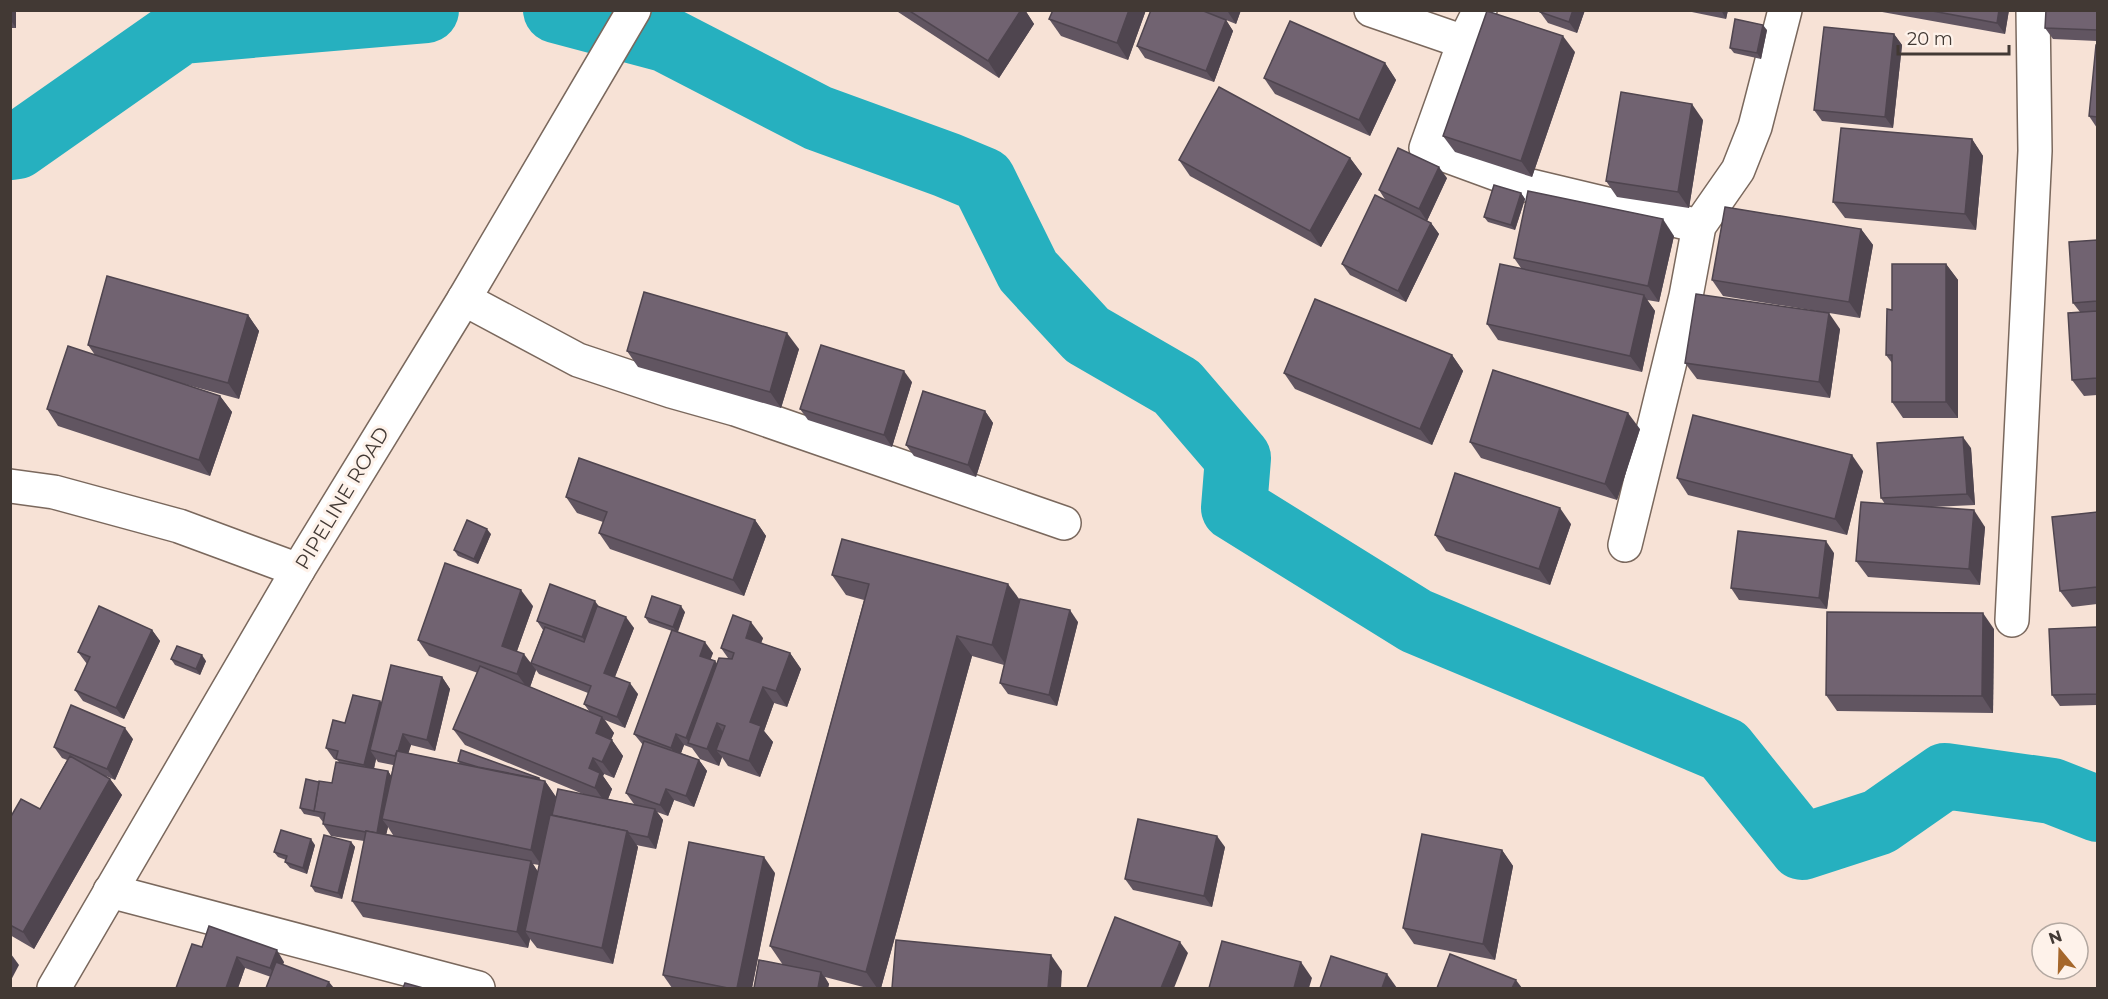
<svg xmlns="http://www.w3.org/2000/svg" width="2108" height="999" font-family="Montserrat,sans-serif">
	<rect width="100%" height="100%" fill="#f7e2d6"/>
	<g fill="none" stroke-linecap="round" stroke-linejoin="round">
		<!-- river -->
		<g stroke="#26b0bf" stroke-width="66">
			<polyline points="556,10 665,39 818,118 947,165 983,180 1028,271 1087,335 1177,387 1238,458 1234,508 1416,621 1724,750 1802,847 1879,822 1945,776 2052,791 2098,809"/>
			<polyline points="10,147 17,146 181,31 426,10"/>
		</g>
		<defs>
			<g id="minor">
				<polyline points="1371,10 1464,42"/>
				<polyline points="1480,10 1464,42 1426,148 1527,185 1699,226"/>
				<polyline points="464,299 578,360 671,391 735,409 1064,523"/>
				<polyline points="10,486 54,492 179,526 298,570"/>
				<polyline points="1625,545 1686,296 1699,226 1738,170 1755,127 1785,10"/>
				<polyline points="2012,620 2035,151 2033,10"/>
				<polyline points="110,891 478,988"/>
			</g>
			<polyline id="primary" points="54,988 298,570 464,299 634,10"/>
		</defs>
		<!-- minor casing -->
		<use href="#minor" stroke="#7a685d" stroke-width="36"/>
		<!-- primary casing -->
		<use href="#primary" stroke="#7a685d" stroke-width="36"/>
		<!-- minor -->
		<use href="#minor" stroke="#fff" stroke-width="33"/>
		<!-- primary -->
		<use href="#primary" stroke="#fff" stroke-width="33"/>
	</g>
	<!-- wall -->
	<g fill="#615561" fill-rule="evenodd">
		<rect x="10" y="10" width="6" height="18"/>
		<polygon points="895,10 1025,10 1034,24 999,78"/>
		<polygon points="1146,10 1128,60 1061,36 1049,19"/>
		<polygon points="1201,10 1241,10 1236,24 1226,20 1233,31 1214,82 1145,58 1137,46"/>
		<polygon points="1585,10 1577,33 1548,23 1540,12"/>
		<polygon points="1682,10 1728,10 1726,19"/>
		<polygon points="1871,10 2009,10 2005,34"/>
		<polygon points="2097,10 2097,41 2053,39 2045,28"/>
		<polygon points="1767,30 1761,59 1734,53 1730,48"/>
		<polygon points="1894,34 1902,45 1893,128 1822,121 1814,110"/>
		<polygon points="2097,45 2097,128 2089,116"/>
		<polygon points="1575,52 1532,177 1455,152 1443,136"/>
		<polygon points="1385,63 1396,80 1370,136 1275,94 1264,78"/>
		<polygon points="1703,120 1689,208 1617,197 1606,181"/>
		<polygon points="1972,139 1983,156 1976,230 1845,218 1833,202"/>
		<polygon points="1350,158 1362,174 1321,247 1190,176 1179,160"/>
		<polygon points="1447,178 1427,221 1431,223 1439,234 1406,302 1350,275 1342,264 1386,201 1379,190"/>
		<polygon points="1521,193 1525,199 1515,230 1488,222 1484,217"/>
		<polygon points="1861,229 1873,245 1860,318 1723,296 1712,280"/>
		<polygon points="1674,236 1659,302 1647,300 1655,311 1642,372 1498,340 1487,324 1521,268 1514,258"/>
		<polygon points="2097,240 2097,395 2084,396 2072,380 2080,312 2073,303"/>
		<polygon points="1946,264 1958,280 1958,418 1903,418 1892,402 1892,363 1886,355 1892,310"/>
		<polygon points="248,315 259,331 239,399 180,383 220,396 232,412 210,476 58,426 47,409 95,355 88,345"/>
		<polygon points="1840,329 1830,398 1697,379 1685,363"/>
		<polygon points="799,349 781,408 638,367 627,351"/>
		<polygon points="1452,355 1463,371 1432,445 1295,389 1284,373"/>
		<polygon points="912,382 892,447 808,420 800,409"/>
		<polygon points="985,411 993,423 976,477 914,456 906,445"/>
		<polygon points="1640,429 1617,500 1481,458 1470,442"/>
		<polygon points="1971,448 1975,505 1932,507 1985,527 1980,585 1868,577 1856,561 1885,504 1881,498"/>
		<polygon points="1863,471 1847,535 1688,495 1677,478"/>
		<polygon points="566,497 755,520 766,536 744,596 610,549 599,533 603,522 577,513"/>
		<polygon points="2097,512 2097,604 2072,607 2060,591"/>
		<polygon points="1571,524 1550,585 1446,551 1435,535"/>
		<polygon points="491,534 478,564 458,556 454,550"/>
		<polygon points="1834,553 1827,609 1739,600 1731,588"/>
		<polygon points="832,575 1020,600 1078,622 1057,706 1008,694 1000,683 1004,665 972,656 881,988 867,988 825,977 829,984 828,988 754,988 783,965 770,946 864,600 846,595"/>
		<path d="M533,606L517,651L531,663L543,630L537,621L599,607L634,628L615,677L638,694L625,728L605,720L614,733L611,739L623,756L614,778L604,774L603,776L612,789L608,799L634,804L626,793L643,745L634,734L672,631L649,623L645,617L685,612L678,632L713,653L710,659L715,661L717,664L728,658L721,648L763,638L761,643L790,653L801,669L787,707L774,703L764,731L773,742L760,777L728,766L722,757L719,766L700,759L692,748L684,745L681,753L699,760L707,771L694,807L674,800L668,816L657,812L663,820L656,849L636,845L638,847L613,964L537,948L530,939L528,948L363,917L352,901L364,841L331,836L323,824V822L319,817L304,814L300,808L319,782L332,783L339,762L337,760L334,759L326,748L345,723L380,701L382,704L442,677L450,689L435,751L411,745L408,753L460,764L458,761L539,778L541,780L545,781L556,797L583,794L465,745L453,729L478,673L429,656L418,640ZM536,670L539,674L588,693L584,704L589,711L530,687ZM376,759L378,762L393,765L391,776L388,771L374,769ZM388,827L393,835L386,834ZM533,864L539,865L538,872Z"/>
		<polygon points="2097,627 2097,705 2060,706 2052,695"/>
		<polygon points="1994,629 1993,713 1837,711 1826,695"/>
		<polygon points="152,630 160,641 124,719 83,701 75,690 87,664 78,652"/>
		<polygon points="171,659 206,661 200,675 175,665"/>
		<polygon points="133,739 115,780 106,776 110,779 122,795 34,949 10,935 10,818 40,809 67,760 62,758 54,747"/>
		<polygon points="351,842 355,847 342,899 315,892 311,886"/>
		<polygon points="315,845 307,874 290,868 285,862 286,860 278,857 274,852"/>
		<polygon points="1225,847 1212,907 1133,890 1125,879"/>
		<polygon points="1502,850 1513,866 1495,960 1414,944 1403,928"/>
		<polygon points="775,873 752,988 672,988 663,975"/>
		<polygon points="202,947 284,962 271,977 245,968 238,988 176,988"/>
	</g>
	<!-- shaded-wall -->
	<g fill="#4f454f">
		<polygon points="10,10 16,10 16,28 10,19"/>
		<polygon points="1021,10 1025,10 1034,24 999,78 988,61"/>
		<polygon points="1129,10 1146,10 1128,60 1117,43"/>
		<polygon points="1229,10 1241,10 1236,24 1228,12"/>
		<polygon points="1573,10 1585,10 1577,33 1569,22"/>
		<polygon points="1721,10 1728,10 1726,19"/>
		<polygon points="1999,10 2009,10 2005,34 1997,23"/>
		<polygon points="1226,20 1233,31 1214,82 1206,71"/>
		<polygon points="1763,25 1767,30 1761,59 1757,53"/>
		<polygon points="1894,34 1902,45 1893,128 1885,117"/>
		<polygon points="1563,36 1575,52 1532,177 1521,161"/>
		<polygon points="1385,63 1396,80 1370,136 1359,120"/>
		<polygon points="1692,104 1703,120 1689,208 1678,192"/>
		<polygon points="1972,139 1983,156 1976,230 1965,214"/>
		<polygon points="1350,158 1362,174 1321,247 1310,231"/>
		<polygon points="1439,167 1447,178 1427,221 1419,209"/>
		<polygon points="1521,193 1525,199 1515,230 1511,225"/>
		<polygon points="1663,219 1674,236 1659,302 1648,286"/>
		<polygon points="1431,223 1439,234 1406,302 1398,291"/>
		<polygon points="1861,229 1873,245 1860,318 1849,302"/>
		<polygon points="1946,264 1958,280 1958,418 1946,402"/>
		<polygon points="1644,295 1655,311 1642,372 1630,356"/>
		<polygon points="1829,313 1840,329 1830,398 1819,382"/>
		<polygon points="248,315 259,331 239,399 228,383"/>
		<polygon points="787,333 799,349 781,408 770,392"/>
		<polygon points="1452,355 1463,371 1432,445 1420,429"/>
		<polygon points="904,371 912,382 892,447 884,435"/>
		<polygon points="220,396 232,412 210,476 199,460"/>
		<polygon points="985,411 993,423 976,477 968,465"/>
		<polygon points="1628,413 1640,429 1617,500 1605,484"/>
		<polygon points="1963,437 1971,448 1975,505 1967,494"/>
		<polygon points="1852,455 1863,471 1847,535 1835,519"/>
		<polygon points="1560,508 1571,524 1550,585 1539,569"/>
		<polygon points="1974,510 1985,527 1980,585 1969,569"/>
		<polygon points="755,520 766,536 744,596 733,580"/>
		<polygon points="487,529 491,534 478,564 474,559"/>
		<polygon points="1826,541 1834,553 1827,609 1819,598"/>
		<polygon points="1008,584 1023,604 1006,665 992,645"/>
		<polygon points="521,590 533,606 513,662 502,646"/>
		<polygon points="595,601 603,612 590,648 582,637"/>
		<polygon points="681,606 685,612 677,633 673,627"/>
		<polygon points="1070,610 1078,622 1057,706 1049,695"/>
		<polygon points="1983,613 1994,629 1993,713 1982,696"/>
		<polygon points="626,617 634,628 612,684 604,673"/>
		<polygon points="751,622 763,638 757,654 746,638"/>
		<polygon points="152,630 160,641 124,719 116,708"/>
		<polygon points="957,636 972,656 881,988 877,988 866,972"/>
		<polygon points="705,642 713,653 708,667 700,656"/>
		<polygon points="790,653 801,669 787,707 776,691"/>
		<polygon points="524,654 536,670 529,690 517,674"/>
		<polygon points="202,655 206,661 200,675 196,669"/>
		<polygon points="715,661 723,672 690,744 686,738"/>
		<polygon points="442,677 450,689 435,751 427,740"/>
		<polygon points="630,683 638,694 625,728 617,717"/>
		<polygon points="763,687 774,703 764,731 773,742 760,777 749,761 750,722"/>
		<polygon points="380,701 388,713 370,750 376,759 372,777 364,765"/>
		<polygon points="602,717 614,733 607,749 596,733"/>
		<polygon points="717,723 728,739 716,750 722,757 719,766 707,749"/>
		<polygon points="125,728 133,739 115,780 107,769"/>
		<polygon points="403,734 411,745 404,768 396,757"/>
		<polygon points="676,734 684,745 679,759 671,748"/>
		<polygon points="612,740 623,756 614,778 602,762"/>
		<polygon points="593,758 604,774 603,776 612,789 606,804 595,788 589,768"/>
		<polygon points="699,760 707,771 694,807 686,796"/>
		<polygon points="388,771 396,783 382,819 388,827 384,845 376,834"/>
		<polygon points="110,779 122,795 34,949 23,932"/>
		<polygon points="545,781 556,797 542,866 531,850"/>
		<polygon points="666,789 674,800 668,816 660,805"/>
		<polygon points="655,809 663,820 656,849 648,837"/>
		<polygon points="627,831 638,847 613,964 602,948"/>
		<polygon points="1217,836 1225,847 1212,907 1204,896"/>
		<polygon points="311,839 315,845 307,874 303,868"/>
		<polygon points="351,842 355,847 342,899 338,893"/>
		<polygon points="1502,850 1513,866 1495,960 1483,944"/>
		<polygon points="764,857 775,873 752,988 737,988"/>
		<polygon points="531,861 542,878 525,931 530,939 528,948 517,932"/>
		<polygon points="1180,942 1188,953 1174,988 1161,988"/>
		<polygon points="277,950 284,962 278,980 270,968"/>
		<polygon points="11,954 19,965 10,982 10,955"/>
		<polygon points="1051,955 1062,971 1061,988 1048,988"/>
		<polygon points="237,957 245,968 238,988 226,988"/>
		<polygon points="1301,962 1312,978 1309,988 1294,988"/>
		<polygon points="821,972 829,984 828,988 818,988"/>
		<polygon points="1387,974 1397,988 1382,988"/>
		<polygon points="1516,980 1522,988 1512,988"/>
		<polygon points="329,982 334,988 326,988"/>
	</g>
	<!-- building -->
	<g fill="#716371" stroke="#4f454f" stroke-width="1.5">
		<polygon points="908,10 1021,10 988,61"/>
		<polygon points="1053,10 1129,10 1117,43 1049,19"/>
		<polygon points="1151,10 1201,10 1226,20 1206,71 1137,46"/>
		<polygon points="1540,10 1573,10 1569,22 1540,12"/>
		<polygon points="1927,10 1999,10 1997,23"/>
		<polygon points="2046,10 2097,10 2097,30 2045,28"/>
		<polygon points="1487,11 1563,36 1521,161 1443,136"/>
		<polygon points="1735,19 1763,25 1757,53 1730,48"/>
		<polygon points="1290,21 1385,63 1359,120 1264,78"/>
		<polygon points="1824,27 1894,34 1885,117 1814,110"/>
		<polygon points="2096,45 2097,45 2097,117 2089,116"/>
		<polygon points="1219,87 1350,158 1310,231 1179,160"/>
		<polygon points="1621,92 1692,104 1678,192 1606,181"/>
		<polygon points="1841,128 1972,139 1965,214 1833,202"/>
		<polygon points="1398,148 1439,167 1419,209 1379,190"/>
		<polygon points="1494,185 1521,193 1511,225 1484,217"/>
		<polygon points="1528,191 1663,219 1648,286 1514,258"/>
		<polygon points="1375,195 1431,223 1398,291 1342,264"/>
		<polygon points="1725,207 1861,229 1849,302 1712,280"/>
		<polygon points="2097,240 2097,301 2073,303 2069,242"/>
		<polygon points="1500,264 1644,295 1630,356 1487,324"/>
		<polygon points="1892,264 1946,264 1946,402 1892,402 1892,355 1886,355 1887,309 1892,310"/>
		<polygon points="107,276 248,315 228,383 88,345"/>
		<polygon points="644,292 787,333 770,392 627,351"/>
		<polygon points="1696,294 1829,313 1819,382 1685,363"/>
		<polygon points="1315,299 1452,355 1420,429 1284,373"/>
		<polygon points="2097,311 2097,378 2072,380 2068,313"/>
		<polygon points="821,345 904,371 884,435 800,409"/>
		<polygon points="68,346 220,396 199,460 47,409"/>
		<polygon points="1493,370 1628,413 1605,484 1470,442"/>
		<polygon points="923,391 985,411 968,465 906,445"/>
		<polygon points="1693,415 1852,455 1835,519 1677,478"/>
		<polygon points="1963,437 1967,494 1881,498 1877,443"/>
		<polygon points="579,458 755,520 733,580 599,533 607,512 566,497"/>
		<polygon points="1455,473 1560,508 1539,569 1435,535"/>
		<polygon points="1861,502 1974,510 1969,569 1856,561"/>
		<polygon points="2097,512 2097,587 2060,591 2052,517"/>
		<polygon points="467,520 487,529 474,559 454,550"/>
		<polygon points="1738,531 1826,541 1819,598 1731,588"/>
		<polygon points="842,539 1008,584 992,645 957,636 866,972 770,946 869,584 832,575"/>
		<polygon points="445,563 521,590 502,646 524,654 517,674 418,640"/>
		<polygon points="550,584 595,601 582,637 537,621"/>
		<polygon points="652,596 681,606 673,627 645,617"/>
		<polygon points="1020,599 1070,610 1049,695 1000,683"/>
		<polygon points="99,606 152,630 116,708 75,690 90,657 78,652"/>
		<polygon points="597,606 626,617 604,673 630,683 617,717 584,704 591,686 531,663 545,627 584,642"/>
		<polygon points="1827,612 1983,613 1982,696 1826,695"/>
		<polygon points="733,615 751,622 746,638 790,653 776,691 763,687 750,722 761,726 749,761 716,750 725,726 717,723 707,749 688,743 719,658 732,659 734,653 721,648"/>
		<polygon points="2097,627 2097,694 2052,695 2049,629"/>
		<polygon points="672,630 705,642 700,656 715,661 686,738 676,734 671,748 634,734"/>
		<polygon points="177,646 202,655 196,669 171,659"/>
		<polygon points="391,665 442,677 427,740 403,734 398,751 397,751 395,756 370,750"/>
		<polygon points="480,666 602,717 596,733 612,740 602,762 593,758 589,768 600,773 595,788 453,729"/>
		<polygon points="353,695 380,701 364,765 336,759 338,751 326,748 333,720 345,723"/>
		<polygon points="71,705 125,728 107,769 54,747"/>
		<polygon points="644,741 699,760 686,796 666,789 660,805 626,793"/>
		<polygon points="461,750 539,778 539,779 478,767 458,761"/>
		<polygon points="397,751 545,781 531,850 382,819"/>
		<polygon points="70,756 110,779 23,932 10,925 10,818 21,799 40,809"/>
		<polygon points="336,762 388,771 377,833 366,831 366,832 323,824 325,813 314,811 319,781 332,783"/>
		<polygon points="306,779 319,782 314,811 300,808"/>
		<polygon points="558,789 655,809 648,837 629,833 627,831 552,815"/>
		<polygon points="550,815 627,831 602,948 525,931"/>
		<polygon points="1138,819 1217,836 1204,896 1125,879"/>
		<polygon points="281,830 311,839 303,868 285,862 287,856 274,852"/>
		<polygon points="366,831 531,861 517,932 352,901"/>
		<polygon points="1422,834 1502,850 1483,944 1403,928"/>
		<polygon points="324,835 351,842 338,893 311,886"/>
		<polygon points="689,842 764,857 737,988 728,988 663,975"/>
		<polygon points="1115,917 1180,942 1161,988 1087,988"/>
		<polygon points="209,926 277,950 270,968 237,957 226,988 176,988 192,944 202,947"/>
		<polygon points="896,940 1051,955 1048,988 892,988"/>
		<polygon points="1222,941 1301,962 1294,988 1209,988"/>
		<polygon points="1450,954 1516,980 1512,988 1437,988"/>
		<polygon points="1331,956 1387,974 1382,988 1320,988"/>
		<polygon points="759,960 821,972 818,988 754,988"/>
		<polygon points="276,962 329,982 326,988 266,988"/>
		<polygon points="405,983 423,988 403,988"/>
	</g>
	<g text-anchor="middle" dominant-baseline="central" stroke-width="6" stroke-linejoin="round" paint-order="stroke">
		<!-- street labels -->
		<g font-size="20" fill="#423934" stroke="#fef2ea">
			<text transform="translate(342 498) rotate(-59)">PIPELINE ROAD</text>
		</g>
	</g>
	<!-- border -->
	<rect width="2108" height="999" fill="none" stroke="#423934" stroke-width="24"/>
	<!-- north arrow -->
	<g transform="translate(2060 951) rotate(341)"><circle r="28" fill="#fef2ea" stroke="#b3a8a1" stroke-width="1.5"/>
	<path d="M0-4.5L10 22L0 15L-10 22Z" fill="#a5672c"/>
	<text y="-9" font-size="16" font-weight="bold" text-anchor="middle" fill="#423934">N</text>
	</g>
	<!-- scale -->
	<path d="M1898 45v9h111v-9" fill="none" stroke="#423934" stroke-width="3"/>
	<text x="1907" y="45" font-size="18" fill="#423934" stroke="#fef2ea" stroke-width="4.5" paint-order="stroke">20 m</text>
</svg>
